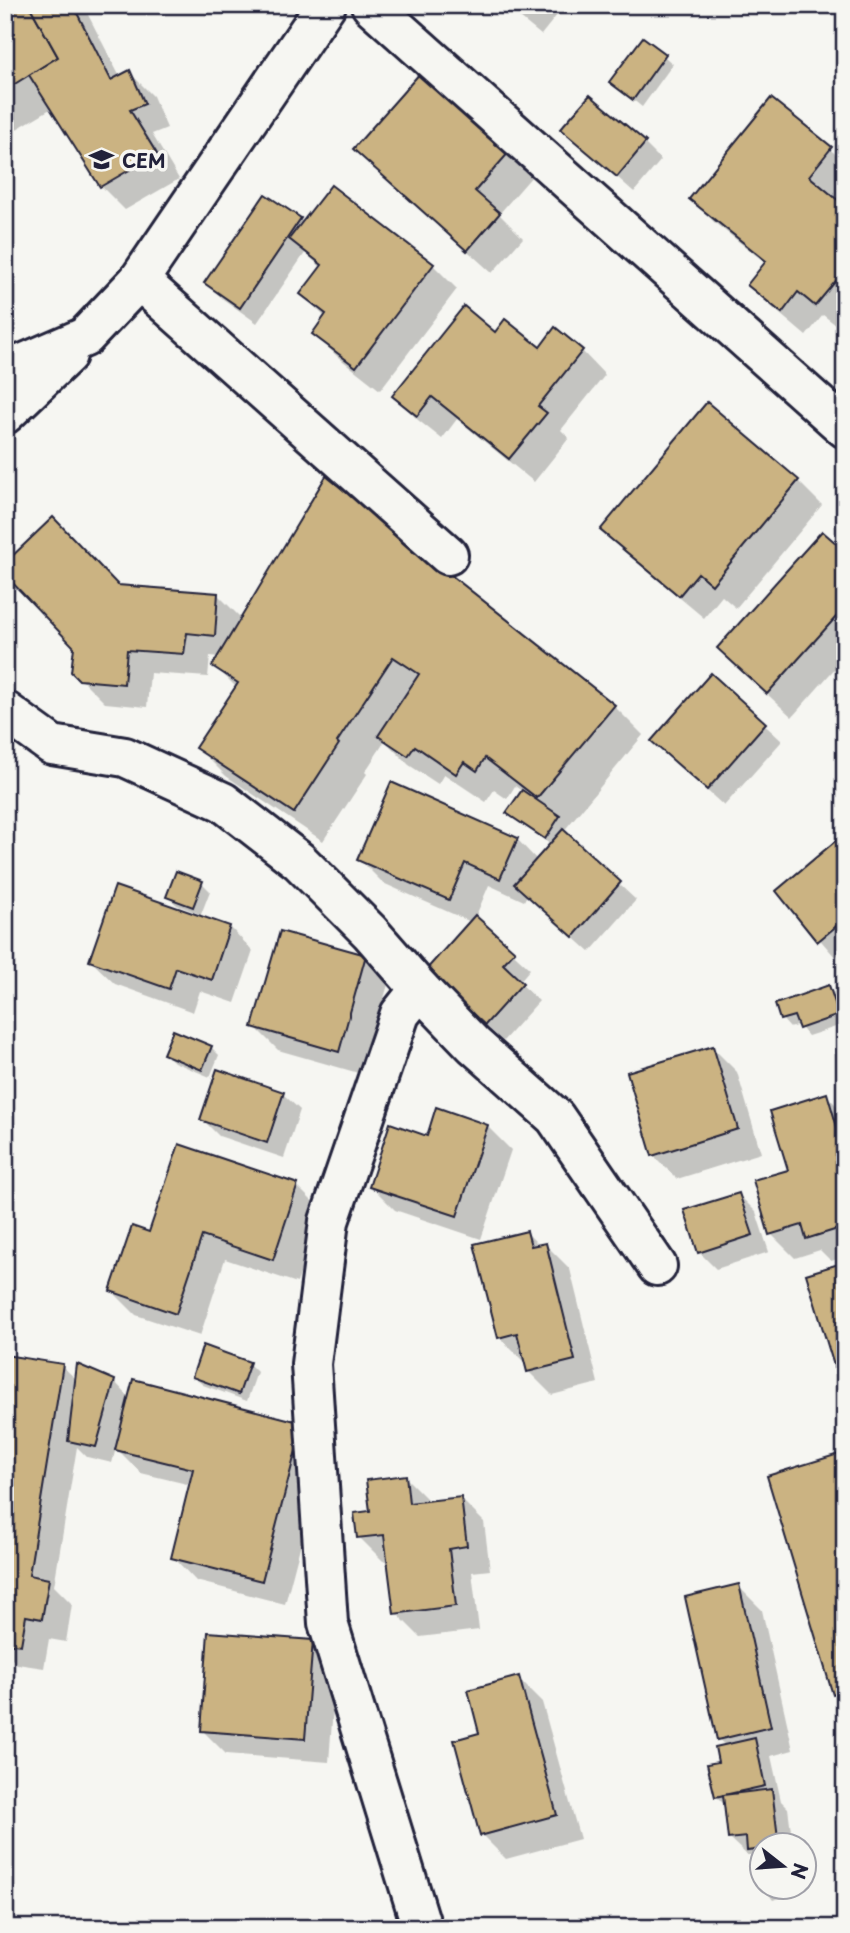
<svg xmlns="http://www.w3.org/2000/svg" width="850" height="1933" font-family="'Playpen Sans',sans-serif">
	<rect width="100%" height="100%" fill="#f6f6f2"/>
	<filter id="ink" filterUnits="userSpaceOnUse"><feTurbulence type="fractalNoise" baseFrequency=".0143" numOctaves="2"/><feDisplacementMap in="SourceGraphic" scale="14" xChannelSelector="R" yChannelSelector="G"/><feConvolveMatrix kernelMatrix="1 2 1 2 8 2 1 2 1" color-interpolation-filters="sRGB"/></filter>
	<g filter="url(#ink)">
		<!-- shadow -->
		<g fill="#0003">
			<polygon points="5,5 83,5 120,77 129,72 153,96 167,128 152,134 179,179 125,210 101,186 52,108 5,136"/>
			<polygon points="504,5 565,5 541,35"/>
			<polygon points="724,5 735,5 730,11"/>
			<polygon points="644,39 673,64 642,107 611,82"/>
			<polygon points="429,65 540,167 499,214 523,238 492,273 355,149"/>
			<polygon points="772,101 845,162 845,184 833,199 845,208 845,323 840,328 823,315 806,336 773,308 749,285 766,263 715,223 692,199"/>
			<polygon points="563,129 644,143 661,160 634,192"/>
			<polygon points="331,187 433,265 457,289 380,390 338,357 314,334 326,318 302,294 322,268 305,253 257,323 223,299 206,283 300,219 304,223"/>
			<polygon points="495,334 540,349 582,351 605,375 561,430 569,438 534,482 457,419 442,439 418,420 394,396"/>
			<polygon points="798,481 822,505 736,608 722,596 704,618 626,553 603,529"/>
			<polygon points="845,554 845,657 792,717 743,672"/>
			<polygon points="118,587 218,595 242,619 614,706 643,735 563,832 636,900 590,952 527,895 524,901 489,885 475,918 530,969 519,982 539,1001 503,1041 444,988 471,922 383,883 359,859 517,839 537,860 551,845 509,813 523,792 515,786 507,799 494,790 486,802 444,774 438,784 409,765 385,741 365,772 367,774 323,841 226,776 197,747 237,688 214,665 219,657 210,656 208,677 150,673 147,707 105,703 73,671"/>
			<polygon points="711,676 782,741 724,806 670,757"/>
			<polygon points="845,836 845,950 835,957 778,891"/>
			<polygon points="202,883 210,891 200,917 230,927 253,951 235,1003 200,991 193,1012 115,984 91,961 199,917 200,914 177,905 168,897"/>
			<polygon points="365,957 389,981 362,1074 278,1050 254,1026"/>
			<polygon points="828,987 837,996 845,1024 808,1036 799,1025 790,1028 782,1019"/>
			<polygon points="211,1047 219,1055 210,1077 174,1062 165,1053"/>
			<polygon points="713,1048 737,1072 761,1153 677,1179 653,1155"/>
			<polygon points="283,1094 300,1110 284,1158 219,1136 202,1119"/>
			<polygon points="826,1095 845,1114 845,1257 831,1261 820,1250 795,1258 771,1234 790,1171"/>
			<polygon points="487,1126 511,1150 481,1239 395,1210 371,1186 428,1138"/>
			<polygon points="297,1186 321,1210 297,1283 225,1259 200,1336 136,1315 112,1291 151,1234"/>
			<polygon points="739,1195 756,1212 769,1252 716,1269 699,1252"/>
			<polygon points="527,1233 540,1246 546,1245 570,1269 598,1383 552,1395 528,1371 525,1360 523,1361 499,1337"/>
			<polygon points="5,1357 62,1366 77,1380 114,1381 130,1398 326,1448 285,1604 196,1581 173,1557 191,1485 141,1473 116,1448 112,1463 87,1457 77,1447 54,1586 72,1604 66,1642 49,1639 44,1668 17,1664 5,1652"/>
			<polygon points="249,1364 257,1372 247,1401 203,1385 194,1377"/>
			<polygon points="845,1454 845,1704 835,1694"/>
			<polygon points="405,1477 429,1501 460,1498 484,1522 490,1570 472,1572 479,1630 420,1637 396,1613 389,1560 383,1561 359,1537 372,1513"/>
			<polygon points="738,1586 762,1610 793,1750 771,1756 781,1801 788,1808 793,1846 762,1846 762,1863 754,1855 747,1855 730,1839 726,1806 716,1796 721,1763 726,1746 718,1739"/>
			<polygon points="313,1642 336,1666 329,1762 226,1754 202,1730"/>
			<polygon points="518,1678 542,1702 580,1839 506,1859 482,1835 482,1734"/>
			<polygon points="762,1870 762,1884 758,1872"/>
			<polygon points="764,1888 797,1888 798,1891 773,1900"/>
		</g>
		<!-- building -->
		<g fill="#cbb382" stroke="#22223b" stroke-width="2">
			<polygon points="5,5 29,5 58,57 5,90"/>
			<polygon points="29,5 73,5 111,80 130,70 145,104 130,110 157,154 100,187 29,75 58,57"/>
			<polygon points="643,37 666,54 633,100 609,82"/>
			<polygon points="429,63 518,142 475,191 500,213 467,251 353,149"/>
			<polygon points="590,95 646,142 617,177 560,129"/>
			<polygon points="771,98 832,147 809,176 845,206 845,270 815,306 798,292 782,313 747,285 766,261 689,199"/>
			<polygon points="331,185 434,264 356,367 312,334 326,314 300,294 322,265 289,239"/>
			<polygon points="265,194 301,218 240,308 204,283"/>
			<polygon points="464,306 495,332 505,319 540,347 555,327 583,350 538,406 547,413 509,459 432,397 417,416 392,396"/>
			<polygon points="707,402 799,480 712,585 698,573 679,596 600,530"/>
			<polygon points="326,476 615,705 537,798 485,758 477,771 464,762 456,774 415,746 408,756 378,736 419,674 393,657 337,742 339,744 294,813 195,748 238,683 212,666"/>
			<polygon points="53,517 118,585 218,593 215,636 187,633 184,654 127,650 124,684 79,680 71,672 74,647 5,575 5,563"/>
			<polygon points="822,531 845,551 845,607 767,694 717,648"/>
			<polygon points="711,673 766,723 707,790 651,741"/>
			<polygon points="391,782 518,838 500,879 465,863 449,900 357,860"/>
			<polygon points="522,790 560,816 545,839 506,813"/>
			<polygon points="563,829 621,882 573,937 514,884"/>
			<polygon points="845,833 845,919 817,942 776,891"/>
			<polygon points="176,871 203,881 193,907 166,897"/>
			<polygon points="115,886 230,926 212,980 176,968 169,989 89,961"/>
			<polygon points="475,915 515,951 503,964 523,983 485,1025 425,971"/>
			<polygon points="280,931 366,955 339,1052 252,1027"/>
			<polygon points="829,985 839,1015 799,1029 794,1016 780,1020 775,1004"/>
			<polygon points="173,1030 212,1046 202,1070 163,1054"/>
			<polygon points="713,1046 738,1129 652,1156 627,1072"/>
			<polygon points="217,1069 284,1092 267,1143 200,1120"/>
			<polygon points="827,1093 845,1154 845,1211 839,1213 844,1227 806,1239 802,1225 769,1235 753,1180 788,1170 770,1111"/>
			<polygon points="436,1107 488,1125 457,1216 369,1187 390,1123 427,1136"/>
			<polygon points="179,1144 298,1184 273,1260 202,1236 176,1314 110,1291 132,1226 149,1232"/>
			<polygon points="739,1193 753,1235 698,1253 684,1210"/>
			<polygon points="527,1231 531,1246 546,1243 575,1360 527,1372 517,1333 498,1338 474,1244"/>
			<polygon points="845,1262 845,1402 806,1274"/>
			<polygon points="203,1345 250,1362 239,1394 192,1377"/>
			<polygon points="5,1355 63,1364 29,1575 49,1579 42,1619 26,1616 21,1645 5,1643"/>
			<polygon points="77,1364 115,1380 96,1447 68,1441"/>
			<polygon points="133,1379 303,1423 262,1581 171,1558 193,1469 115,1450"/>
			<polygon points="845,1452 845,1691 833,1695 767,1476"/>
			<polygon points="406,1475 409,1503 461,1497 467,1546 449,1549 456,1606 394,1614 384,1535 357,1538 354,1513 370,1511 366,1480"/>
			<polygon points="739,1584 771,1727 717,1740 685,1597"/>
			<polygon points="208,1632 313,1640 305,1739 201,1731"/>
			<polygon points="519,1676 557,1815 480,1836 454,1740 479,1733 468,1690"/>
			<polygon points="755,1738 765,1786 715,1797 707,1764 718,1762 715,1747"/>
			<polygon points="772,1789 779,1846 762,1846 762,1849 747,1851 746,1837 728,1839 723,1795"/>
		</g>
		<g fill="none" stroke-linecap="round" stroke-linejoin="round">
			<defs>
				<g id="minor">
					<polyline points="371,5 845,428"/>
					<polyline points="139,280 448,555"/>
					<polyline points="5,363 18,366 85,337 139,280 326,5"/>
					<polyline points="5,414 67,355"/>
					<polyline points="5,711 52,745 125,757 223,802 299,861 370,932 420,989 474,1045 555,1117 657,1266"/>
					<polyline points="420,989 400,1014 329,1221 311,1364 328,1623 422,1928"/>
				</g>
			</defs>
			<!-- minor casing -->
			<use href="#minor" stroke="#22223b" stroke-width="44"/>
			<!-- minor -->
			<use href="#minor" stroke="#f6f6f2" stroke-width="38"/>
		</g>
	</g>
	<!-- icons -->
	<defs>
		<symbol id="school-bare" viewBox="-9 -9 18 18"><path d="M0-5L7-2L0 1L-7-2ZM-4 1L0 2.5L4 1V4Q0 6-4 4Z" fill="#22223b" stroke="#f6f6f2" stroke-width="2.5" paint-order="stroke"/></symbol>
	</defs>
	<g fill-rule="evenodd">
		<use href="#school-bare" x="84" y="142" width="35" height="35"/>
	</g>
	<g text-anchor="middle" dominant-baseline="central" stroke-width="7" stroke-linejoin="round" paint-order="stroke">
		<!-- poi labels -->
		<g font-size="19" font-weight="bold" fill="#22223b" stroke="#f6f6f2" text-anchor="start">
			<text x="122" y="160">CEM</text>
		</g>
	</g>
	<!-- margin -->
	<rect width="850" height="1933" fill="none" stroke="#f6f6f2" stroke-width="28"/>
	<rect x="14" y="14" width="822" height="1905" fill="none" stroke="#22223b" stroke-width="2.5" filter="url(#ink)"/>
	<!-- north arrow -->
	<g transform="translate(783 1866) rotate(107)"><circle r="33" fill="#f6f6f2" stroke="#a1a1a9" stroke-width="2"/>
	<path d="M0-5L12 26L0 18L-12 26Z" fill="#22223b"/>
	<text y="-10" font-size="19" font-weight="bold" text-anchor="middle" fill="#22223b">N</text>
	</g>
</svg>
